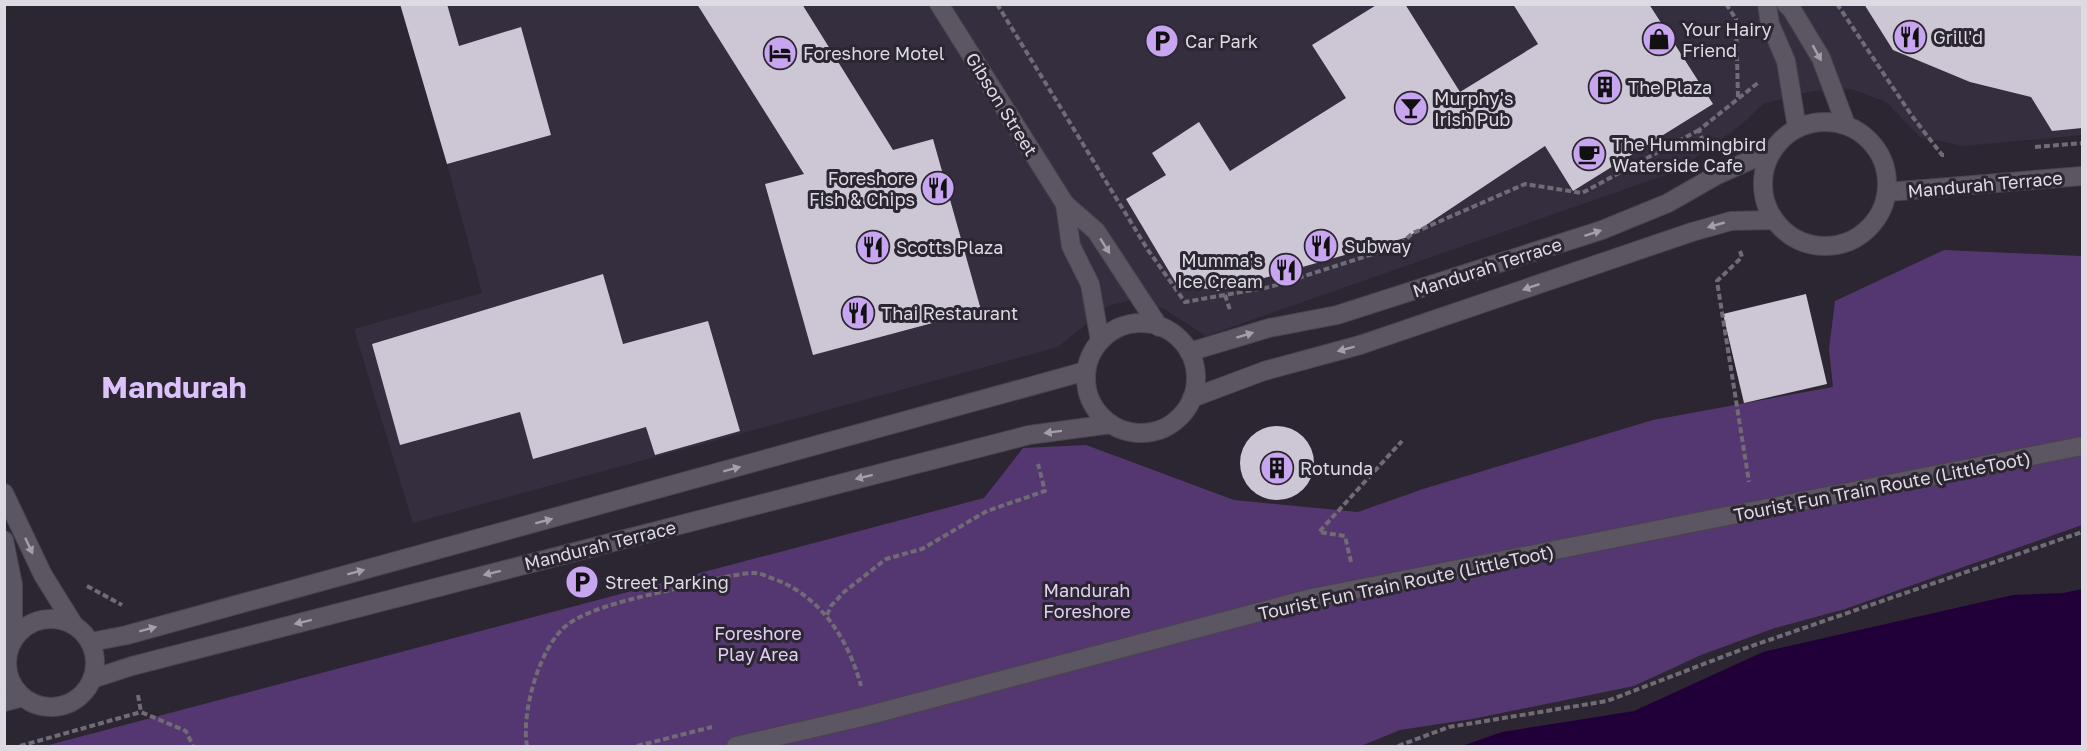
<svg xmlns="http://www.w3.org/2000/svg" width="2087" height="751" font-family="'Golos Text',sans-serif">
	<rect width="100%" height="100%" fill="#2b2631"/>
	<!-- built -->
	<polygon fill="#352e3e" points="404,5 2082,5 2082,135 1964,146 1920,137 1886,102 1851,89 1813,91 1763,104 1741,125 1677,171 1206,336 1164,309 1135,299 1108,306 1058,347 413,523 354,329 482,293"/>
	<!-- green -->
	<polygon fill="#543770" points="1944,250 2082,256 2082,525 1845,609 1772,629 1701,655 1634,686 1472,719 1400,730 1361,746 45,746 984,498 1023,448 1086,445 1234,500 1358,512 1423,489 1653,420 1833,387 1829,349 1835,301"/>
	<!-- water -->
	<polygon fill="#210039" points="2082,589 2082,746 1462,746 1502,732 1634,711 1763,652 2013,595 2063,593"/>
	<!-- building -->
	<g fill="#ccc6d5">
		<polygon points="400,4 447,4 459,46 521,27 551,135 447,164"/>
		<polygon points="697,4 802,4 893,150 933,139 981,310 813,355 765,184 804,174"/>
		<polygon points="1378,4 1405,4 1460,92 1538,44 1513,4 1649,4 1713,104 1573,191 1545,146 1408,237 1218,291 1176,283 1126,199 1166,175 1152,153 1199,122 1230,171 1346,98 1312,45"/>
		<polygon points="1864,4 2082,4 2082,128 2052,131 2031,97 1970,82 1893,50"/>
		<polygon points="603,274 623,344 708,321 740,431 655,455 646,427 533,459 520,412 400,445 372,344"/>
		<polygon points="1806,294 1827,384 1744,403 1723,314"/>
		<circle cx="1277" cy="463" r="37"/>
	</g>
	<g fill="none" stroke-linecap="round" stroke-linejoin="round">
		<defs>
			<g id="minor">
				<polyline points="939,4 1065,204 1096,231 1159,327"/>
				<polyline points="1767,4 1770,24 1786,61 1797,128"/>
				<polyline points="1786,4 1792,10 1821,58 1846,125"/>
				<circle cx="1825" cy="184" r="62"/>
				<polyline points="1887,192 2082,176"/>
				<polyline points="1065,204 1071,246 1090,284 1100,341"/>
				<circle cx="1141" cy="378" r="55"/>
				<polyline points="1189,352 1269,328 1337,315 1602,230 1668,203 1717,175 1773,150"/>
				<polyline points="1192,398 1264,371 1360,345 1692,232 1731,221 1774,220"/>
				<polyline points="4,493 43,575 74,625"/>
				<polyline points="4,540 13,585 13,638"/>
				<circle cx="51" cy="663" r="44"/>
				<polyline points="91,642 127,635 1086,371"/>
				<polyline points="92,679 132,666 1029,435 1111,424"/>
				<polyline points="4,702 23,697"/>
				<polyline points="736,746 866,716 1312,598 2082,446"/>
			</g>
		</defs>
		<!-- minor casing -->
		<use href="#minor" stroke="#49444d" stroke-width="20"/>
		<!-- path -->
		<g stroke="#706b75" stroke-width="4" stroke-dasharray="6 3" stroke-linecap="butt">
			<polyline points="997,4 1148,250 1185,302 1270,287 1398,246 1413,233 1525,184 1582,193 1699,130"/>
			<polyline points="1726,4 1736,19 1738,97"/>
			<polyline points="1837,4 1912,116 1942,155 1947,155"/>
			<polyline points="2035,147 2082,143"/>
			<polyline points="1706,150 1699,130 1759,82"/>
			<polyline points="1740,251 1742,257 1717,281 1749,482"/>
			<polyline points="1225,295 1230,310"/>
			<polyline points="1351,562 1345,536 1319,532 1402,441"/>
			<polyline points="87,586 122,605"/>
			<polyline points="827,615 831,606 844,592 886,559 922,549 987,511 1045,491 1038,464"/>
			<polyline points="138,695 141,712 186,731 193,746"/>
			<polyline points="20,746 141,712"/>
			<path d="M527,746C521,713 539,647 567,625C589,608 639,597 666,591C690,586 733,573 755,573C762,573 770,578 777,580C822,598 849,641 861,686"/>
			<polyline points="637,746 712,727"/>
			<polyline points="1398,746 1449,727 1607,701 1743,649 2082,532"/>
		</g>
		<!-- minor -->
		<use href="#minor" stroke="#5c5663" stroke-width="18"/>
	</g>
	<!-- one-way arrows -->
	<defs><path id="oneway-solid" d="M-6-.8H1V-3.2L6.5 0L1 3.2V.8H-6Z" transform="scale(1.5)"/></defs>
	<g fill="#a49fa9">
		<use href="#oneway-solid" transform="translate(1817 53) rotate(61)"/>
		<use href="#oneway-solid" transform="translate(1716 225) rotate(164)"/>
		<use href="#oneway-solid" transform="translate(1593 233) rotate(-18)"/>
		<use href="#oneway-solid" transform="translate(1105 246) rotate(58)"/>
		<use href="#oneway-solid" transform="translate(1531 287) rotate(161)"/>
		<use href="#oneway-solid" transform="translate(1245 335) rotate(-17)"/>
		<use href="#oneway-solid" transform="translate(1346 349) rotate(165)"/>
		<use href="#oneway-solid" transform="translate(1053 432) rotate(173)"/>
		<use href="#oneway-solid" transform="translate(732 469) rotate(-15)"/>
		<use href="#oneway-solid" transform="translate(864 477) rotate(166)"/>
		<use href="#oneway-solid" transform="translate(544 521) rotate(-15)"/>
		<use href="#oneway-solid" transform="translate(29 546) rotate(65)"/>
		<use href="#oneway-solid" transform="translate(356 572) rotate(-15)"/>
		<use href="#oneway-solid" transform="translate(492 573) rotate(166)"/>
		<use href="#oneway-solid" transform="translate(303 622) rotate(166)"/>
		<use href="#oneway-solid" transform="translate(148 629) rotate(-15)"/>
	</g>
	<!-- icons -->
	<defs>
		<symbol id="restaurant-disc" viewBox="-11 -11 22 22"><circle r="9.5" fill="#c8a5ef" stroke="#2b2631"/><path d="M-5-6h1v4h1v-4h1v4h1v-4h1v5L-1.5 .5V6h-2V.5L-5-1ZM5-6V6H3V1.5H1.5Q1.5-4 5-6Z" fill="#111"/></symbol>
		<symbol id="shop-disc" viewBox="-11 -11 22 22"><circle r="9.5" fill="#c8a5ef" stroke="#2b2631"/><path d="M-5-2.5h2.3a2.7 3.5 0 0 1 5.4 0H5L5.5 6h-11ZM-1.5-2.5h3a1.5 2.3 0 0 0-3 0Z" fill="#111"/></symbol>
		<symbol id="parking-disc" viewBox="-11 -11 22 22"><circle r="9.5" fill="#c8a5ef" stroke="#2b2631"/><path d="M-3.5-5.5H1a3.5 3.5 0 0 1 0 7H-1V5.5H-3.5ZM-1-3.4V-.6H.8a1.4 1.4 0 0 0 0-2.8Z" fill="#111"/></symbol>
		<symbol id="hotel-disc" viewBox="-11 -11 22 22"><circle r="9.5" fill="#c8a5ef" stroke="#2b2631"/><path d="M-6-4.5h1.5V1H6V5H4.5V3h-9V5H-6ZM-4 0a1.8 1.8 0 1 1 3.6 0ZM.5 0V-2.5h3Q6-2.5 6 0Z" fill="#111"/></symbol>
		<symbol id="building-disc" viewBox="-11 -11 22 22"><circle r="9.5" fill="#c8a5ef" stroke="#2b2631"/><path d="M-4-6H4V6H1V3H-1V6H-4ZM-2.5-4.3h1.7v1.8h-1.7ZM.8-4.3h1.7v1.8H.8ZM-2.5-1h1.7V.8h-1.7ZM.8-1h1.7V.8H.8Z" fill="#111"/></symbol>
		<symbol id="bar-disc" viewBox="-11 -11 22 22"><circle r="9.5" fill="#c8a5ef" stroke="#2b2631"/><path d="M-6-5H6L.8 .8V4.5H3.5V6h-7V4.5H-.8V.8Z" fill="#111"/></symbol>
		<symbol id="cafe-disc" viewBox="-11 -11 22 22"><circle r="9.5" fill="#c8a5ef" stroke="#2b2631"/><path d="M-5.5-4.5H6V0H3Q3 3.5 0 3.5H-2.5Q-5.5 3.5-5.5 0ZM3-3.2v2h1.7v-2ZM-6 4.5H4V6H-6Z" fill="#111"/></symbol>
	</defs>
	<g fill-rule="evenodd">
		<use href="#restaurant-disc" x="1891" y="18" width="38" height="38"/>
		<use href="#shop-disc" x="1640" y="20" width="38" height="38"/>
		<use href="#parking-disc" x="1143" y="22" width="38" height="38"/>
		<use href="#hotel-disc" x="761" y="34" width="38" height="38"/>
		<use href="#building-disc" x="1586" y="68" width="38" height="38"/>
		<use href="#bar-disc" x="1392" y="89" width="38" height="38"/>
		<use href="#cafe-disc" x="1570" y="135" width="38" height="38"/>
		<use href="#restaurant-disc" x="919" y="169" width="38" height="38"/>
		<use href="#restaurant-disc" x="1302" y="227" width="38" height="38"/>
		<use href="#restaurant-disc" x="854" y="228" width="38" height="38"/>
		<use href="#restaurant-disc" x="1267" y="251" width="38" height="38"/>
		<use href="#restaurant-disc" x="839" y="294" width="38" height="38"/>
		<use href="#building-disc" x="1258" y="449" width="38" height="38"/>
		<use href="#parking-disc" x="563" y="563" width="38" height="38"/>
	</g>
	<g text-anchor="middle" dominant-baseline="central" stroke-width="6" stroke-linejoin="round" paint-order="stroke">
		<!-- poi labels -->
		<g font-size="18" fill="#dedae2" stroke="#2b2631" text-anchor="start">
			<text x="1682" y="29">Your Hairy<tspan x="1682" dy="21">Friend</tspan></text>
			<text x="1933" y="37">Grill'd</text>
			<text x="1185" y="41">Car Park</text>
			<text x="803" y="53">Foreshore Motel</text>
			<text x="1628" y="87">The Plaza</text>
			<text x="1434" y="98">Murphy's<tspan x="1434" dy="21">Irish Pub</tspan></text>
			<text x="1612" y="144">The Hummingbird<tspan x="1612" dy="21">Waterside Cafe</tspan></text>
			<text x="915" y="178" text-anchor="end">Foreshore<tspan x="915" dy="21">Fish &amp; Chips</tspan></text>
			<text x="1344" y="246">Subway</text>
			<text x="896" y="247">Scotts Plaza</text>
			<text x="1263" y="260" text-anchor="end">Mumma's<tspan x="1263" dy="21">Ice Cream</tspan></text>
			<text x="881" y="313">Thai Restaurant</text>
			<text x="1300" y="468">Rotunda</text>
			<text x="605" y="582">Street Parking</text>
		</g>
		<!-- street labels -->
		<g font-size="18" fill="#dedae2" stroke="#2b2631">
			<text transform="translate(1002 104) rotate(58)">Gibson Street</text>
			<text transform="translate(1985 184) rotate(-5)">Mandurah Terrace</text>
			<text transform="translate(1487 267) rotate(-18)">Mandurah Terrace</text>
			<text transform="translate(1882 486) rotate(-11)">Tourist Fun Train Route (LittleToot)</text>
			<text transform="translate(600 545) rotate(-14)">Mandurah Terrace</text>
			<text transform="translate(1406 582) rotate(-12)">Tourist Fun Train Route (LittleToot)</text>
		</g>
		<!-- park labels -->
		<g font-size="18" fill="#e0cef4" stroke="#2b2631">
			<text x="1087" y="590">Mandurah<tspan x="1087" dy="21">Foreshore</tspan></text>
			<text x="758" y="633">Foreshore<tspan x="758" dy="21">Play Area</tspan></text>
		</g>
		<!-- town labels -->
		<g font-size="30" font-weight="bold" fill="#dcc2fa" stroke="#2b2631">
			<text x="174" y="387">Mandurah</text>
		</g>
	</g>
	<!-- border -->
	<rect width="2087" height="751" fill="none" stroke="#dedae2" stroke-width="12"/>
</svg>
